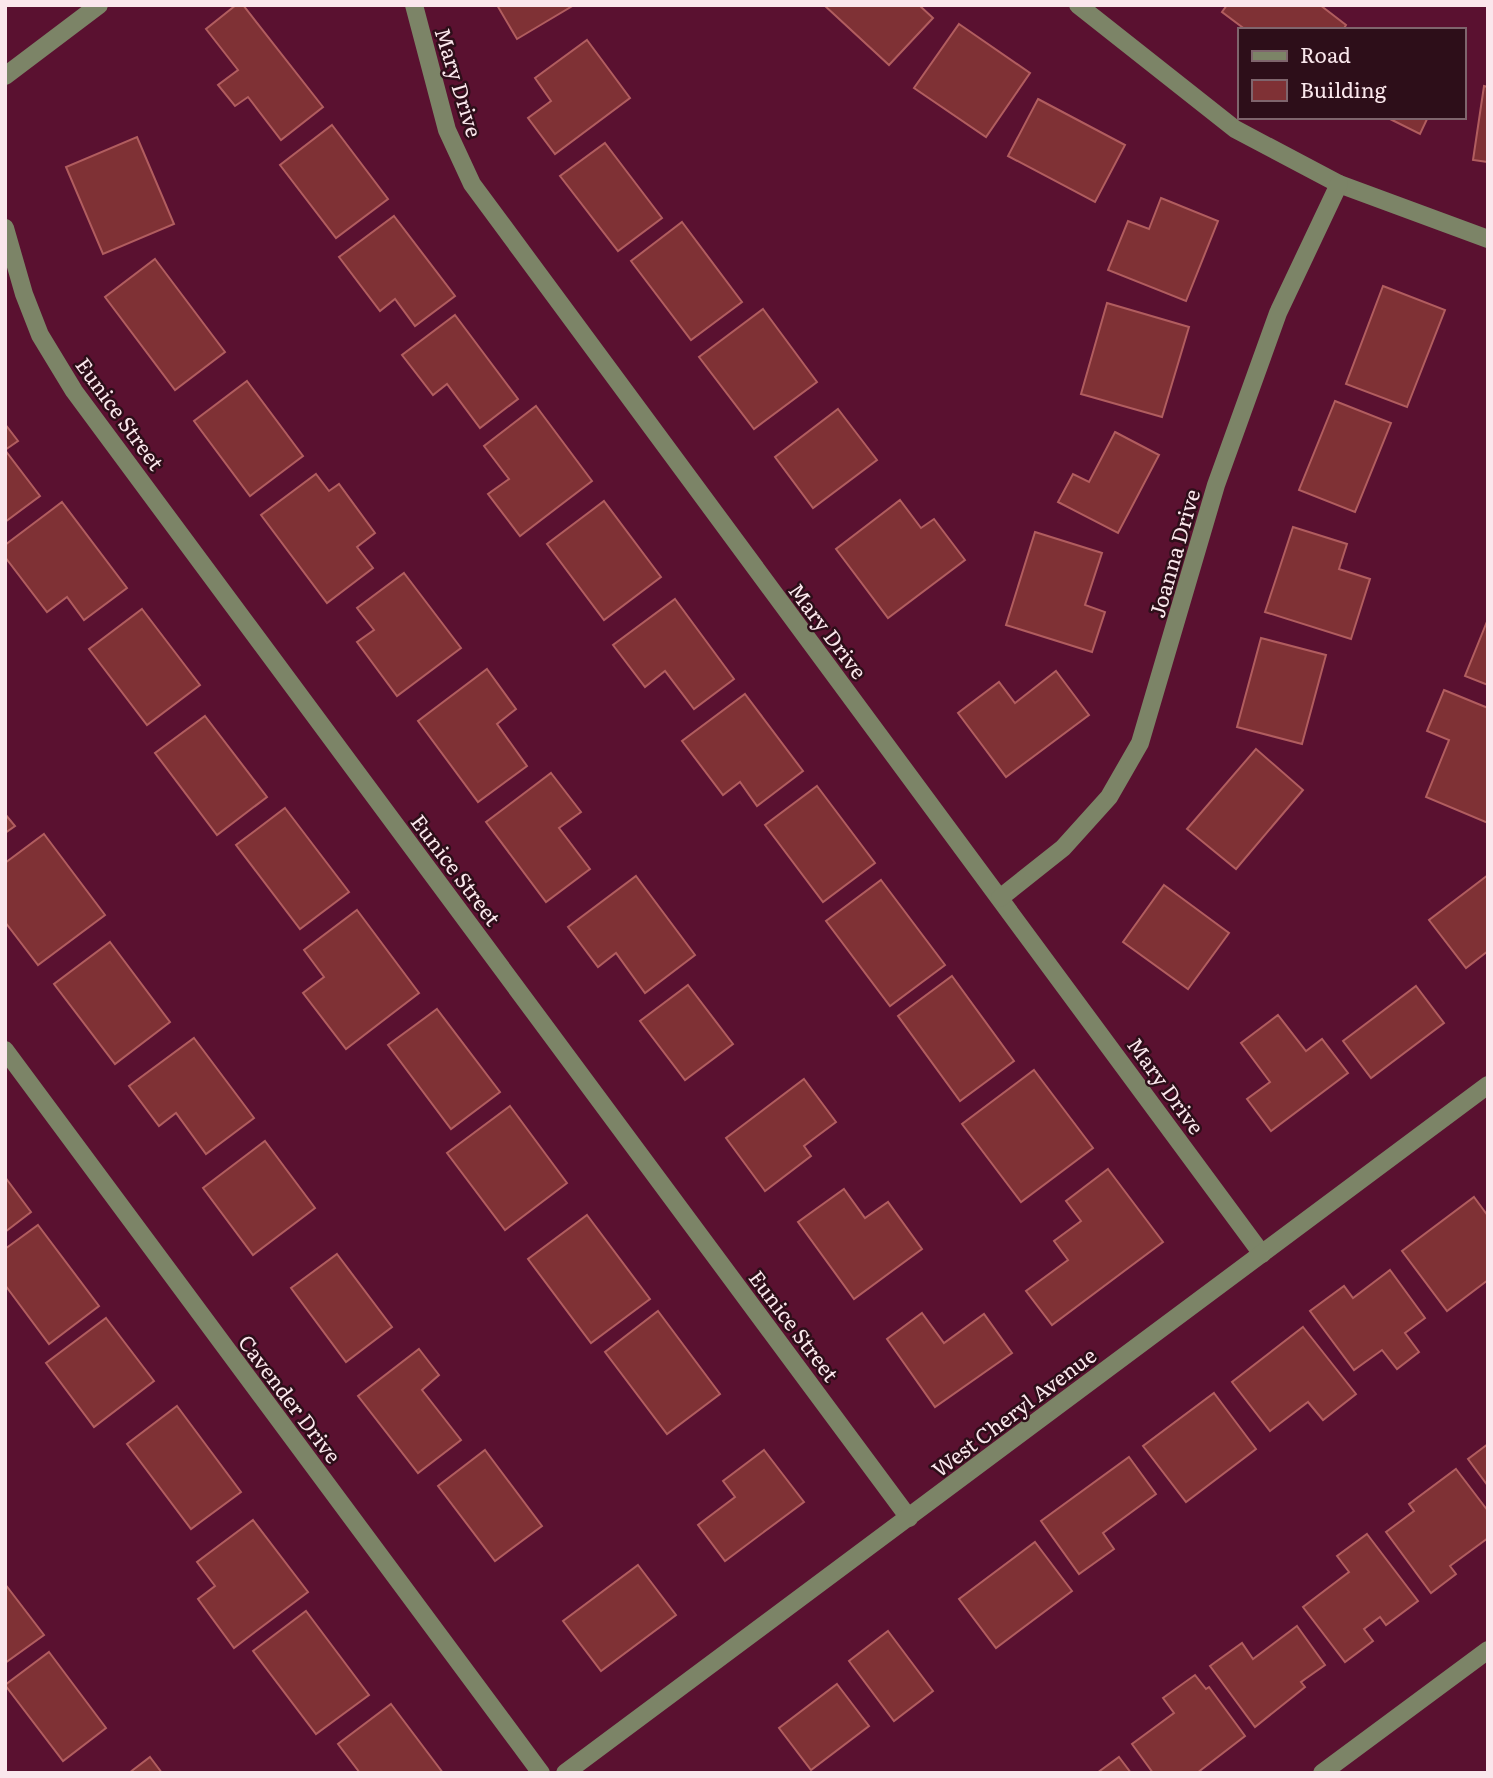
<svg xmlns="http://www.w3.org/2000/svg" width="1493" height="1778" font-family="Literata,serif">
	<rect width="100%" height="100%" fill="#5a1130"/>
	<!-- building -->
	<g fill="#7f3135" stroke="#b15d5f" stroke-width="2">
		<polygon points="236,5 243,5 323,107 281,140 248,97 235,106 218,85 238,70 206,29"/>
		<polygon points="497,5 574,5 517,39"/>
		<polygon points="824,5 919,5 933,18 889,65"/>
		<polygon points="1227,5 1320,5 1346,25 1343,30 1246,30 1222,12"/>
		<polygon points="959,24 1030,73 986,137 914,88"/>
		<polygon points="587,40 630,98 555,154 528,118 551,101 535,78"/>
		<polygon points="1484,86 1488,87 1488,162 1473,160"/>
		<polygon points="1038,99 1125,145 1095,202 1008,156"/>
		<polygon points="1386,117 1428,117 1420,134"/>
		<polygon points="332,125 388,199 336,238 280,165"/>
		<polygon points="137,137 174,224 103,254 66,167"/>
		<polygon points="605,143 662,218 618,251 560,176"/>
		<polygon points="1161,198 1218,221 1186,301 1108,270 1128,221 1149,229"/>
		<polygon points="394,216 455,296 415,326 395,299 380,311 339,257"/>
		<polygon points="682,222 742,302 691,340 631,261"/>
		<polygon points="155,259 225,352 175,390 105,297"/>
		<polygon points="1383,286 1445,310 1407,407 1346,384"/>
		<polygon points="1107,303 1189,327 1162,417 1081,394"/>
		<polygon points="763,309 817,382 754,429 699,357"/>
		<polygon points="455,315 518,399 480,428 447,384 433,395 402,355"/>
		<polygon points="247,381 303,456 250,496 194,421"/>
		<polygon points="1335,401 1391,423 1355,512 1299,490"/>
		<polygon points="536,406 592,481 520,536 488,494 509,479 484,446"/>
		<polygon points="838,409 877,460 813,508 775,457"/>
		<polygon points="5,424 18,441 5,450 40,496 5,522"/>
		<polygon points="1115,432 1159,455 1118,533 1058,502 1073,474 1089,482"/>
		<polygon points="316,474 329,491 339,484 375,533 357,547 373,568 327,603 261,515"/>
		<polygon points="900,500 921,528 934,519 965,560 888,618 836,549"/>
		<polygon points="604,501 661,577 604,620 547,544"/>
		<polygon points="62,502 127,588 84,620 67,597 47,612 5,557 5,545"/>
		<polygon points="1293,527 1347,544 1339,569 1370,579 1351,639 1265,612"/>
		<polygon points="1035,532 1102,553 1085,605 1105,612 1092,652 1006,625"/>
		<polygon points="404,573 461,648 397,696 357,642 374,630 357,608"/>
		<polygon points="675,599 734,679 694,709 665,671 645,687 613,645"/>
		<polygon points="142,609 200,685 147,725 89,649"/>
		<polygon points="1488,619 1488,685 1465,676"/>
		<polygon points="1261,638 1326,655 1302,744 1237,727"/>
		<polygon points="487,669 516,709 497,724 527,766 478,802 418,721"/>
		<polygon points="1056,671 1089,715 1006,777 958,713 999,682 1015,703"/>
		<polygon points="1444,690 1488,708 1488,823 1426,797 1449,740 1427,731"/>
		<polygon points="745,694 803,771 757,806 740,782 723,795 682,741"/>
		<polygon points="205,716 267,797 217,835 155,753"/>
		<polygon points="1256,749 1303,790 1236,869 1187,829"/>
		<polygon points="551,773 581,812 559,828 590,869 546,902 486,822"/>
		<polygon points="817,786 875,863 823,902 765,825"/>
		<polygon points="285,808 349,892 300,929 236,845"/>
		<polygon points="5,814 15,826 5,833"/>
		<polygon points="44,834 105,915 38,965 5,922 5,863"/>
		<polygon points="1488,875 1488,951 1466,968 1429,920"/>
		<polygon points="636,876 695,955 645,993 616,953 598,967 568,927"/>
		<polygon points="881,880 945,965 890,1006 826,921"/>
		<polygon points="1164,885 1229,933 1188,989 1123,942"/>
		<polygon points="357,910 419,993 346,1049 303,993 324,977 304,950"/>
		<polygon points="110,942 170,1022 115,1064 54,984"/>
		<polygon points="952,976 1014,1061 960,1101 898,1016"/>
		<polygon points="688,985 733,1044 685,1080 640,1021"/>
		<polygon points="1416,986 1444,1023 1371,1078 1343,1041"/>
		<polygon points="437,1009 500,1092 451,1129 388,1045"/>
		<polygon points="1278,1015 1306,1051 1322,1039 1348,1073 1271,1131 1247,1099 1270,1082 1241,1043"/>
		<polygon points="194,1038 254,1118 206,1154 176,1113 159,1126 129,1086"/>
		<polygon points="1034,1070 1093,1148 1021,1202 962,1124"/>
		<polygon points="804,1079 836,1122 804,1146 811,1156 765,1191 726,1138"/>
		<polygon points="510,1106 567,1183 505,1230 447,1153"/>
		<polygon points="265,1141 315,1208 253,1255 203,1188"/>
		<polygon points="1108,1169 1163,1242 1052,1325 1026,1291 1068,1260 1054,1241 1081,1221 1066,1201"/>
		<polygon points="5,1177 31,1212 5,1232"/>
		<polygon points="844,1189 865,1218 888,1202 922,1249 854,1299 798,1222"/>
		<polygon points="1474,1197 1488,1216 1488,1280 1447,1311 1402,1251"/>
		<polygon points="587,1215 650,1299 591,1343 528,1259"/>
		<polygon points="38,1225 99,1306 49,1344 5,1285 5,1249"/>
		<polygon points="337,1254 392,1327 346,1362 291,1288"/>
		<polygon points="1390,1270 1425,1318 1405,1333 1419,1352 1397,1369 1382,1350 1354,1370 1310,1311 1344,1286 1353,1298"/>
		<polygon points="658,1311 720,1394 667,1434 605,1352"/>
		<polygon points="922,1313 944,1343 984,1314 1012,1353 935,1407 887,1339"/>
		<polygon points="106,1318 154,1381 94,1427 46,1363"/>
		<polygon points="1303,1327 1356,1394 1323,1420 1308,1402 1270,1431 1232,1382"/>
		<polygon points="419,1349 439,1375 422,1390 461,1440 418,1473 358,1396"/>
		<polygon points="1214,1393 1256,1449 1186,1502 1143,1446"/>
		<polygon points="177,1406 241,1492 191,1529 127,1444"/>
		<polygon points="1488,1444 1488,1486 1468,1459"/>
		<polygon points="485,1450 542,1526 495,1561 438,1486"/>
		<polygon points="764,1450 804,1502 725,1561 698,1525 735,1497 723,1481"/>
		<polygon points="1129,1457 1156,1494 1103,1533 1114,1549 1079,1574 1041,1521"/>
		<polygon points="1456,1469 1488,1511 1488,1538 1450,1566 1456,1574 1431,1593 1386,1532 1414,1511 1409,1504"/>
		<polygon points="253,1520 308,1592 234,1648 198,1599 215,1586 197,1562"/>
		<polygon points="1367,1534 1418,1601 1386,1625 1380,1617 1364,1629 1373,1641 1345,1662 1303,1607 1349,1572 1337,1556"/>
		<polygon points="1035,1542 1072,1591 996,1648 959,1599"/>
		<polygon points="638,1565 676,1615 601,1671 563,1621"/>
		<polygon points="5,1584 44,1635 5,1663"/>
		<polygon points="306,1611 369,1695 316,1734 253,1651"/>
		<polygon points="1297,1626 1325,1665 1301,1682 1305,1687 1255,1727 1210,1666 1242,1643 1253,1659"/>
		<polygon points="888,1631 933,1691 894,1721 849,1661"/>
		<polygon points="49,1652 106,1728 63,1761 5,1685"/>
		<polygon points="1195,1675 1206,1689 1209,1687 1245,1736 1197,1773 1153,1773 1132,1744 1174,1713 1163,1698"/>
		<polygon points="837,1684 869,1726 811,1770 779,1728"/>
		<polygon points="391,1704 443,1773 360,1773 338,1744"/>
		<polygon points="150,1757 162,1773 129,1773"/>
		<polygon points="1119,1757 1131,1773 1097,1773"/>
	</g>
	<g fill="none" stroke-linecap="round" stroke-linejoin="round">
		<!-- minor -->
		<g stroke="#7c8467" stroke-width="18">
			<polyline points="414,5 447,130 472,184 1262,1254"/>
			<polyline points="1078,5 1235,129 1339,184 1488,239"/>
			<polyline points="5,76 99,5"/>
			<polyline points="5,228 24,294 40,335 74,391 909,1518"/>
			<polyline points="1000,898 1063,848 1109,797 1140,743 1216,485 1278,313 1339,184"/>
			<polyline points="5,1050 541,1773"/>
			<polyline points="565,1773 1488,1085"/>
			<polyline points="1322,1773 1488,1650"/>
		</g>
	</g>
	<g text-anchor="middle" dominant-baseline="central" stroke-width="5" stroke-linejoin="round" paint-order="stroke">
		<!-- street labels -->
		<g font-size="21" fill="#fae7ec" stroke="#2d0e19">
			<text transform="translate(460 82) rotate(73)">Mary Drive</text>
			<text transform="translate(121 413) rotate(54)">Eunice Street</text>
			<text transform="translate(1173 553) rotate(-74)">Joanna Drive</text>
			<text transform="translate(829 630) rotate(53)">Mary Drive</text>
			<text transform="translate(457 869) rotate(53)">Eunice Street</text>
			<text transform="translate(1167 1085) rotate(54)">Mary Drive</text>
			<text transform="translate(795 1325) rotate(53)">Eunice Street</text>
			<text transform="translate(291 1398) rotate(53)">Cavender Drive</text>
			<text transform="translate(1013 1411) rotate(-37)">West Cheryl Avenue</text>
		</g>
	</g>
	<!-- border -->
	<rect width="1493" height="1778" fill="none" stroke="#fae7ec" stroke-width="14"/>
	<!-- legend -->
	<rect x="1238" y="28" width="228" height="91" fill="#2d0e19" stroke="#7f656d" stroke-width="2"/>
	<rect x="1252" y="51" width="35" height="10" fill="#7c8467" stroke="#7f656d" stroke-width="2"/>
	<text x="1300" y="63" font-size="21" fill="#fae7ec">Road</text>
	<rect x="1252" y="80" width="35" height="21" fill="#7f3135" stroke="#7f656d" stroke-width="2"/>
	<text x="1300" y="98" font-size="21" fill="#fae7ec">Building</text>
</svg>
